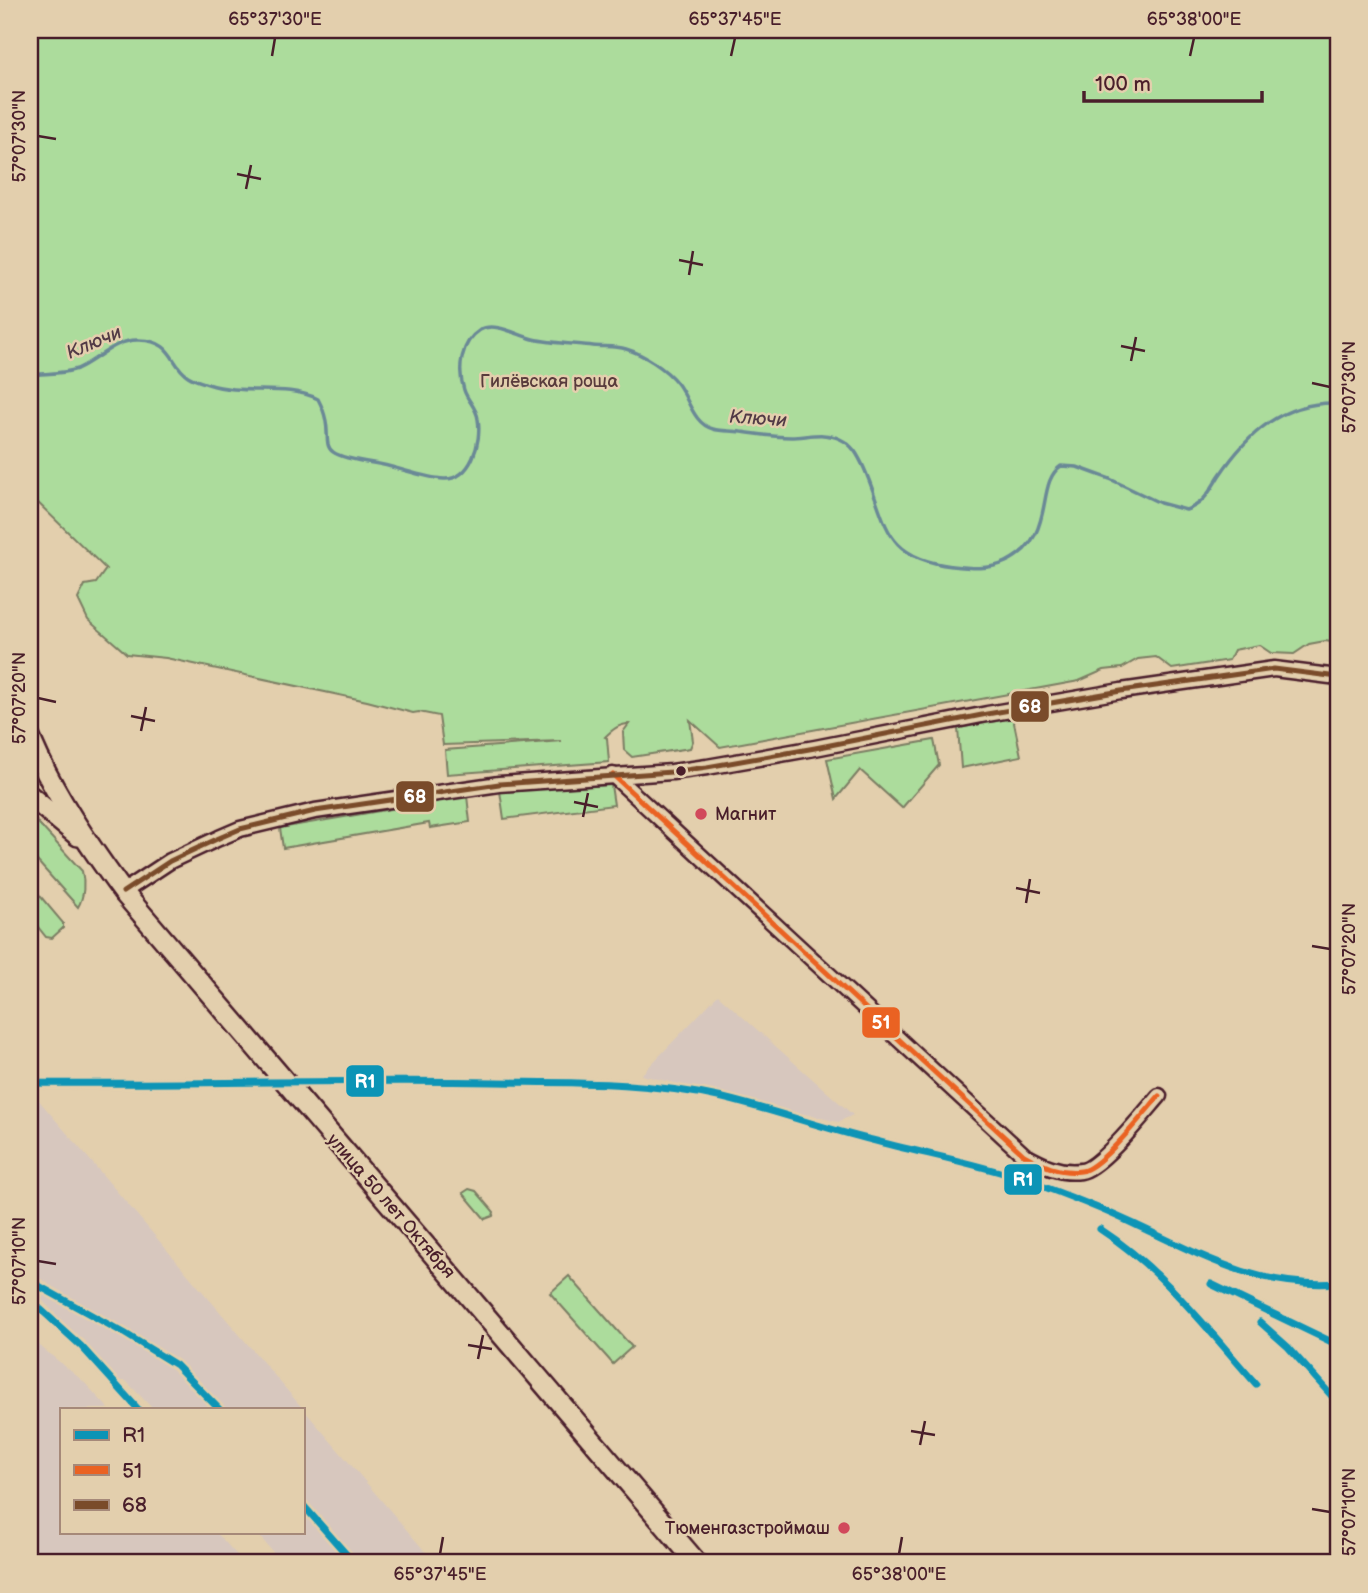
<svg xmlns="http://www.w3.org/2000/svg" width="1368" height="1593" font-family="'Balsamiq Sans',sans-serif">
	<rect width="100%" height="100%" fill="#e3cfad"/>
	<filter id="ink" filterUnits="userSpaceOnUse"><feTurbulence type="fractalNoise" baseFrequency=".0143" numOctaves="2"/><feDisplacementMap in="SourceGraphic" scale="14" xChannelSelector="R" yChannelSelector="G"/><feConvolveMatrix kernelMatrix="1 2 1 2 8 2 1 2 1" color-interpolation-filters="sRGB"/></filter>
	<g filter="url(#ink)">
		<!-- built -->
		<g fill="#d7c7be">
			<polygon points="718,995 853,1115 838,1122 641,1075"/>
			<polygon points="30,1090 435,1563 282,1563 256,1532 303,1532 303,1409 153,1409 126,1381 120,1381 42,1300 48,1283 30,1273"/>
			<polygon points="30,1338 83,1381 109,1409 61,1409 61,1532 216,1532 244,1563 30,1563"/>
		</g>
		<!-- green -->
		<g fill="#acdc9c" stroke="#7b7e64" stroke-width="2">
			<path d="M30,30H1338V643L1325,641L1309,644L1294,654L1271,653L1259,645L1234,650L1229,660L1172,669L1156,657L1138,659L1122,668L1104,670L1079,681L720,747L690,720L693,741L690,748L632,757L624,750L623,732L629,724C619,724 612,730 605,737L607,738L609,762L447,774L445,750L562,741L443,745L439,716L419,712L413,713L367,701L166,658L127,654L88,620L78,599L85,585L96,583L106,569L30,495Z"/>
			<polygon points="1013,718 1021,756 961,768 958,728"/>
			<polygon points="934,740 939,765 902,808 860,770 836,799 827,759"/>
			<polygon points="611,785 614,805 504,819 500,791"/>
			<polygon points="467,796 470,822 430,828 429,823 283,848 280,828"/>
			<path d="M30,814L82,871C85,883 84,897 78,907L30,853Z"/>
			<polygon points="30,884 63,923 63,928 52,938 46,937 30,917"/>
			<polygon points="469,1189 476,1191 494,1212 493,1216 485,1219 463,1193"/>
			<polygon points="569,1276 632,1347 613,1364 550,1293"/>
		</g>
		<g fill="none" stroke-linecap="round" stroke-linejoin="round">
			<!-- stream -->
			<path stroke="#6b8996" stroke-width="3.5" d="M30,375C44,373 64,374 77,369C98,360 115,339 139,340C175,341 169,364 188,376C194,380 202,382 208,384C244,396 285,383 318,399C342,444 302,452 373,463C395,466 423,478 444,479C471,480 482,442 478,419C477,408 467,400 464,390C457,369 461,342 480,330C494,321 517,335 533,339C550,343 575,344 593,346C604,347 616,346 626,349C643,354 666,369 677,383C689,398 693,424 713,429C722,432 732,430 741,432C758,434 773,437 791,437C807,437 824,431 840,439C853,445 858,455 864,468C888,522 881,557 952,566C970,568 989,570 1006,562C1058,537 1034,484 1061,466L1077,467L1110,479L1160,503L1186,510C1204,504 1209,492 1219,476C1248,433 1283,401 1338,403"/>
			<defs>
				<g id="minor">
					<path d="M613,775L1024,1155C1042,1165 1059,1174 1081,1171C1100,1169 1145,1112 1159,1096"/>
					<polyline points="123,892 170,861 219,838 240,829 315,811 499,784 672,772 707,767 815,748 987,714 1121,691 1274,669 1338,677"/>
				</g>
				<g id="secondary">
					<path d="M30,738C53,793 88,844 123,892L697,1563"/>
					<polyline points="30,796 78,836"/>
				</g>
			</defs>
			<!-- minor casing -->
			<use href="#minor" stroke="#4a1f2b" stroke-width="19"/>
			<!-- secondary casing -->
			<use href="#secondary" stroke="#4a1f2b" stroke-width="24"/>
			<!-- minor -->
			<use href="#minor" stroke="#e3cfad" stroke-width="14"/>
			<!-- secondary -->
			<use href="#secondary" stroke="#e3cfad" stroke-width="19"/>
			<defs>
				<path id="bus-1" d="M613,775L1024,1155C1042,1165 1059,1174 1081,1171C1100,1169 1145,1112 1159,1096"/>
				<polyline id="bus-2" points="123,892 170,861 219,838 240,829 315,811 499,784 672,772 707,767 815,748 987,714 1121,691 1274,669 1338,677"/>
			</defs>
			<!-- bus-1 casing -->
			<use href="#bus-1" stroke="#e3cfad" stroke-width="10"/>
			<!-- bus-2 casing -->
			<use href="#bus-2" stroke="#e3cfad" stroke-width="10"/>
			<!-- bus-1 -->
			<use href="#bus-1" stroke="#ea6222" stroke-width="5"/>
			<!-- bus-2 -->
			<use href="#bus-2" stroke="#7a4b2a" stroke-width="5"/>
			<defs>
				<g id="rail-1">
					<path d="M30,1083C185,1085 340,1079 495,1082C571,1083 647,1081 723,1098C773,1110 822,1128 872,1140C924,1154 977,1163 1028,1181C1064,1194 1100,1208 1134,1224C1202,1256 1260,1289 1338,1283"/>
					<path d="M1100,1229C1162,1269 1208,1330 1256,1384"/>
					<polyline points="30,1281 124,1333 176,1365 219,1409"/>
					<polyline points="1211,1284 1338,1345"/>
					<polyline points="37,1306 81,1346 138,1409"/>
					<polyline points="1260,1322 1288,1347 1338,1403"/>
					<polyline points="303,1505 354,1563"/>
				</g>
			</defs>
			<!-- rail-1 casing -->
			<use href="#rail-1" stroke="#e3cfad" stroke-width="12"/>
			<!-- rail-1 -->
			<use href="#rail-1" stroke="#0b94b6" stroke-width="7"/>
		</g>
	</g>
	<!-- ticks -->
	<path fill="none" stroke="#4a1f2b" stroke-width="2.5" d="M272,56L275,38M731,56L735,38M1190,56L1194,38M38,136L56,139M237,174L261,179M246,189L251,165M679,260L703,265M689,275L693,251M1121,346L1145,351M1131,361L1136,337M1312,383L1330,387M38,698L56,702M131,716L155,721M141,731L146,707M574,802L598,807M583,817L588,793M1016,888L1040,893M1026,903L1030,879M1312,946L1330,949M38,1261L56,1264M468,1345L492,1349M478,1359L483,1335M911,1431L935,1435M920,1445L925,1421M1312,1509L1330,1512M440,1554L443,1537M899,1554L902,1537"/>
	<!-- markers -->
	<circle fill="#4a1f2b" stroke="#e3cfad" stroke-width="2.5" cx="681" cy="771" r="6"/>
	<g fill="#d1495b" stroke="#e3cfad" stroke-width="2.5">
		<circle cx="701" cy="814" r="7"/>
		<circle cx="844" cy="1528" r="7"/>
	</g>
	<g text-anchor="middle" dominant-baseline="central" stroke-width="5" stroke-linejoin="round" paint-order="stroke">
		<!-- park labels -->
		<g font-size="18" fill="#593b3c" stroke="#e3cfad">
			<text x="549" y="381">Гилёвская роща</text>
		</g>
		<!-- poi labels -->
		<g font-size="18" fill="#4a1f2b" stroke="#e3cfad" text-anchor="start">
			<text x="715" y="814">Магнит</text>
			<text x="830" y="1528" text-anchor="end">Тюменгазстроймаш</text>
		</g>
		<!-- street labels -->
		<g font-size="18" fill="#4a1f2b" stroke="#e3cfad">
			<text transform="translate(391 1206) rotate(49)">улица 50 лет Октября</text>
		</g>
		<!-- water labels -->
		<g font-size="19" font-style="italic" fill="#523a46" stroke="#e3cfad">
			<text transform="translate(94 343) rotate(-23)">Ключи</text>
			<text transform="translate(758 419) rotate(4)">Ключи</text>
		</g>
	</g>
	<g stroke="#e3cfad" stroke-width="2.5">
		<rect x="1010" y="690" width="40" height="33" rx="7" fill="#7a4b2a"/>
		<rect x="395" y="780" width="40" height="33" rx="7" fill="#7a4b2a"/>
		<rect x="861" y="1006" width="40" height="33" rx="7" fill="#ea6222"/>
		<rect x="345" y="1064" width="40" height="34" rx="7" fill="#0b94b6"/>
		<rect x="1003" y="1163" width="40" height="33" rx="7" fill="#0b94b6"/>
	</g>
	<g font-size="19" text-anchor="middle" font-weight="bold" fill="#fff">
		<text x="1030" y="713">68</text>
		<text x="415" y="803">68</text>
		<text x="881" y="1029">51</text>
		<text x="365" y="1088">R1</text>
		<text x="1023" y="1186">R1</text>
	</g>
	<!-- margin -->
	<rect width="1368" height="1593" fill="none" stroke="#e3cfad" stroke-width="77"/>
	<!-- legend -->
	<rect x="60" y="1408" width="245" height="126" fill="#e3cfad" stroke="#a68979" stroke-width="2"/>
	<rect x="74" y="1430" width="35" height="10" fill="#0b94b6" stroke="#a68979" stroke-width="2"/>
	<text x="122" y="1442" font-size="21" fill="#4a1f2b">R1</text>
	<rect x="74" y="1465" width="35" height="10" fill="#ea6222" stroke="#a68979" stroke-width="2"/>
	<text x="122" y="1478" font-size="21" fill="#4a1f2b">51</text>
	<rect x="74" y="1500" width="35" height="10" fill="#7a4b2a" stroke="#a68979" stroke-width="2"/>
	<text x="122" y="1512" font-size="21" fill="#4a1f2b">68</text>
	<!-- scale -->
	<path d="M1084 91v10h178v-10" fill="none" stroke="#4a1f2b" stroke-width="3.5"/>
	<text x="1095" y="91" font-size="21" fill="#4a1f2b" stroke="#e3cfad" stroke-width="5" paint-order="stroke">100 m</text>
	<rect x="38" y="38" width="1292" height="1516" fill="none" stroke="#4a1f2b" stroke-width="2.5"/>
	<g font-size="18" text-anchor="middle" fill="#4a1f2b">
		<text x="275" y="25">65°37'30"E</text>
		<text x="735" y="25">65°37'45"E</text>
		<text x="1194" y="25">65°38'00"E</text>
		<text transform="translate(19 136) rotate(-90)" y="6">57°07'30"N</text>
		<text transform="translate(1349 387) rotate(-90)" y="6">57°07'30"N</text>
		<text transform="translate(19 698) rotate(-90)" y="6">57°07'20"N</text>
		<text transform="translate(1349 949) rotate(-90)" y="6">57°07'20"N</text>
		<text transform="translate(19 1261) rotate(-90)" y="6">57°07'10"N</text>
		<text transform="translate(1349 1512) rotate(-90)" y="6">57°07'10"N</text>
		<text x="440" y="1580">65°37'45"E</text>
		<text x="899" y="1580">65°38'00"E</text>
	</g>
</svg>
